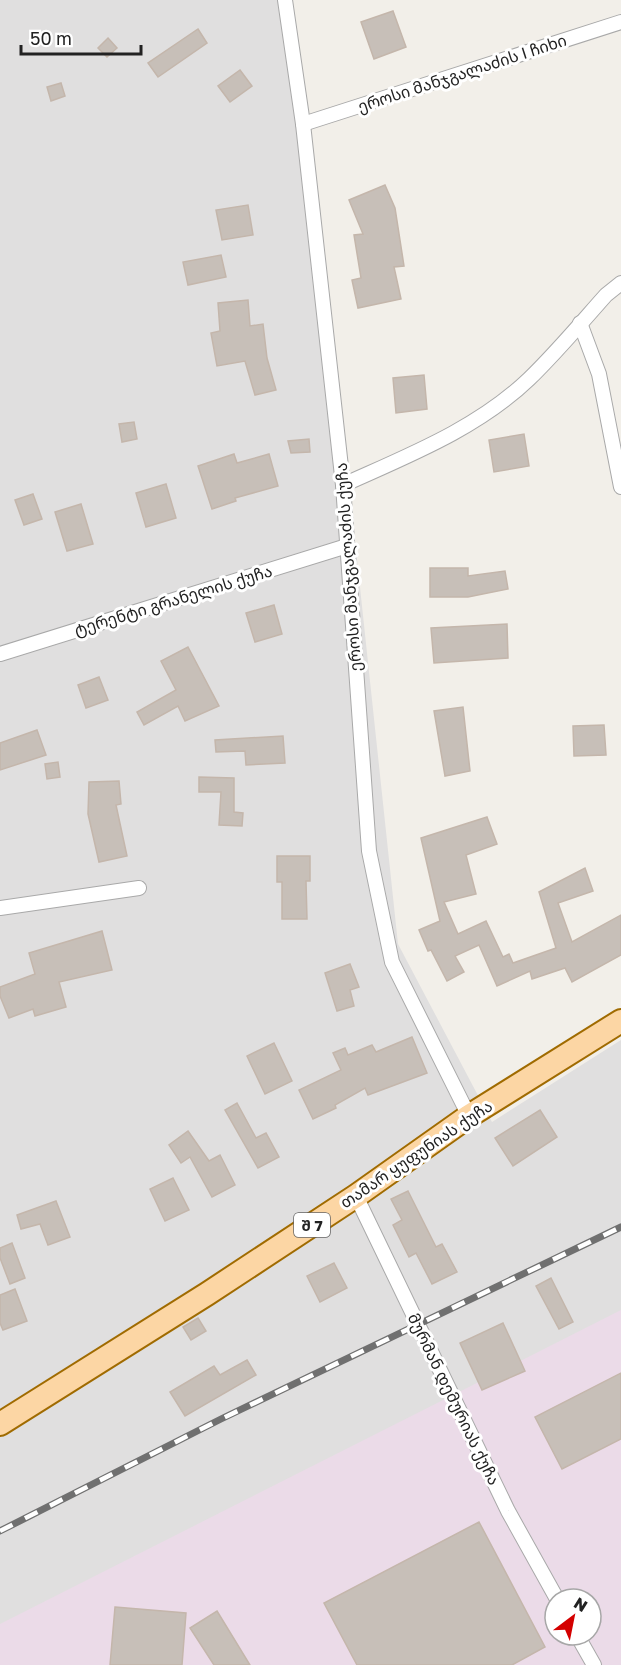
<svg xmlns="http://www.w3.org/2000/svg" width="621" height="1665" font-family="'Golos Text','Noto Sans Georgian',sans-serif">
	<rect width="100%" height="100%" fill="#f2efe9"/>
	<!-- residential -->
	<path fill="#e0dfdf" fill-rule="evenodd" d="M0,0H278L349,484L398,944L492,1122L621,1040V1665H0ZM555,1599H591V1635H555Z"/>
	<!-- industrial -->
	<path fill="#ebdbe8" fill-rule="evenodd" d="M621,1310V1665H0V1624ZM555,1599H591V1635H555Z"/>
	<!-- building -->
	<g fill="#c7bfb8" stroke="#c4b6ab" stroke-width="1.5">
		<polygon points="393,11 406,47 374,59 361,22"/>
		<polygon points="198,29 207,43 158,77 148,63"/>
		<polygon points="108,38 117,48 107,57 98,48"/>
		<polygon points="240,70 252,86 230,102 218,86"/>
		<polygon points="61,83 65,96 51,101 47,87"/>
		<polygon points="385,185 395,208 404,266 394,267 401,299 358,308 352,280 361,278 354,235 363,234 349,200"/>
		<polygon points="248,205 253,235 222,240 216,210"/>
		<polygon points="221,255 226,277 188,285 183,262"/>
		<polygon points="248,300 250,326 263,324 267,358 276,390 255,395 245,361 217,366 211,333 220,331 218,303"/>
		<polygon points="424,375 427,409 396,413 393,378"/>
		<polygon points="134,422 137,439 122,442 119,424"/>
		<polygon points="524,434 529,466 494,472 489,440"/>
		<polygon points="309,439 310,452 291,453 288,441"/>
		<polygon points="234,454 237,463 269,454 278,486 235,498 236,501 212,509 198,466"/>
		<polygon points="166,484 176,518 146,527 136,493"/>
		<polygon points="33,494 42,519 24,525 15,500"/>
		<polygon points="81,504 93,544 67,551 55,512"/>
		<polygon points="430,568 468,568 468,576 505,571 508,589 468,597 430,597"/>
		<polygon points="274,605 282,634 255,642 246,613"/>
		<polygon points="507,624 508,658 434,663 431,628"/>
		<polygon points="188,647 219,706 185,721 178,706 144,725 137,712 176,690 161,661"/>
		<polygon points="99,677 108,700 86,708 78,685"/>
		<polygon points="463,707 470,771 445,776 434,711"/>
		<polygon points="604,725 606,755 574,756 573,726"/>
		<polygon points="37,730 46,755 0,770 0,743"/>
		<polygon points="283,736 285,763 246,765 245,751 216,752 215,740"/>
		<polygon points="58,762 60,777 47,779 45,764"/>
		<polygon points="199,777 234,778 234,812 243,813 242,826 219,825 221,792 199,792"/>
		<polygon points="119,781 121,804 116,805 127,856 99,862 88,814 89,782"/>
		<polygon points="487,817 497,844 466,855 476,894 444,902 458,934 486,921 503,957 509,954 513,963 556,948 539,892 585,868 593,891 558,903 572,942 621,915 621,955 572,982 565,968 532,979 530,971 497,986 479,945 455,956 464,972 447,981 431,950 428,951 419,930 440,921 421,838"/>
		<polygon points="277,856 310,856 310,881 306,881 307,919 282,919 282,882 277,882"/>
		<polygon points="102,931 112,970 59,982 66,1007 35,1016 33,1009 9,1018 0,996 0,987 35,974 29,953"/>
		<polygon points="350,964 359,987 350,990 354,1006 337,1011 325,973"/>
		<polygon points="412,1037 427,1073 368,1095 365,1088 335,1105 336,1108 313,1119 299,1090 341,1070 333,1053 345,1048 348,1055 372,1045 376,1052"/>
		<polygon points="274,1043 292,1081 265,1094 247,1056"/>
		<polygon points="237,1103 256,1138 266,1133 279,1157 258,1168 225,1110"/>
		<polygon points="540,1110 557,1137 513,1166 495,1138"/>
		<polygon points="188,1131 209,1161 220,1155 235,1185 212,1197 190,1157 181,1163 169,1145"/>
		<polygon points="173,1178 189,1210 165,1221 150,1189"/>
		<polygon points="408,1191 436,1247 442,1244 457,1272 432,1284 416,1253 409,1257 393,1225 402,1220 391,1199"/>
		<polygon points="56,1201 70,1237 48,1245 40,1224 21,1229 17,1215"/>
		<polygon points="12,1243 25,1278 10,1284 0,1258 0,1248"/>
		<polygon points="334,1263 347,1288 320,1302 307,1276"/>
		<polygon points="551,1278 573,1322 559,1329 536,1286"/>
		<polygon points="15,1289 27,1321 3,1330 0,1323 0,1295"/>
		<polygon points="198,1318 206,1331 191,1340 183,1327"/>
		<polygon points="503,1323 525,1371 482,1390 460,1343"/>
		<polygon points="247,1360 256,1375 185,1416 170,1392 214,1366 220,1375"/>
		<polygon points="621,1373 621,1439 562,1469 535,1417"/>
		<polygon points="479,1522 545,1647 512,1665 357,1665 324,1603"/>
		<polygon points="115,1607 186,1613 182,1665 110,1665"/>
		<polygon points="217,1611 250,1665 214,1665 190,1628"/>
	</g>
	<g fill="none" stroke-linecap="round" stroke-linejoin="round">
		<defs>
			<g id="street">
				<polyline points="285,0 303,124 343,485 369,851 392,962 469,1116"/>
				<polyline points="303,124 621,22"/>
				<polyline points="580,323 599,374 621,487"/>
				<path d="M343,485C407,456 477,429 529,379C556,353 581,323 606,295L621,283"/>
				<polyline points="0,654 347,546"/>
				<polyline points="0,908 139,888"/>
				<polyline points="356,1196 508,1511 557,1599"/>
				<polyline points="577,1635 594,1665"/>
			</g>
			<polyline id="primary" points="0,1424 207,1294 356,1196 469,1116 621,1021"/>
		</defs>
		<!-- street casing -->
		<use href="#street" stroke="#a9a9a9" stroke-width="16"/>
		<!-- primary casing -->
		<use href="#primary" stroke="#a06b00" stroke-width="26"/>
		<!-- street -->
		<use href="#street" stroke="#fff" stroke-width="14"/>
		<!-- primary -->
		<use href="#primary" stroke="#fcd6a4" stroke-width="22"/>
		<defs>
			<polyline id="rail" points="0,1531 221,1419 621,1227"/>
		</defs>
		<!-- rail casing -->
		<use href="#rail" stroke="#707070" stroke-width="7"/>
		<!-- rail -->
		<use href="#rail" stroke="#fff" stroke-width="4.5" stroke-dasharray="14" stroke-linecap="butt"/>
	</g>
	<g text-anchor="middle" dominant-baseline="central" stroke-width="6" stroke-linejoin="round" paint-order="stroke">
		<!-- shield labels -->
		<rect fill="#fff" stroke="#646464" stroke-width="1.5" x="294" y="1213" width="36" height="24" rx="4.5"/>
		<g font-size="15" font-weight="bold" fill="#222">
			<text x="312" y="1225">შ 7</text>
		</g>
		<!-- street labels -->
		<g font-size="16" fill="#222" stroke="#fff">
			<text transform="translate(462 73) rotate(-18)">ეროსი მანჯგალაძის I ჩიხი</text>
			<text transform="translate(348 567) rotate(-94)">ეროსი მანჯგალაძის ქუჩა</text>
			<text transform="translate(173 600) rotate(-17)">ტერენტი გრანელის ქუჩა</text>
			<text transform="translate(416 1154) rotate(-34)">თამარ ყუფუნიას ქუჩა</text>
			<text transform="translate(454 1399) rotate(64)">მურმან დემურიას ქუჩა</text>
		</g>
	</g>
	<!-- north arrow -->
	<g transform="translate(573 1617) rotate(32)"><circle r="28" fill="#ffffff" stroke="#a7a7a7" stroke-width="1.5"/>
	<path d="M0-4.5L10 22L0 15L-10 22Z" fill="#d40000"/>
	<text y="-9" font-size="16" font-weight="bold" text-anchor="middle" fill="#222222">N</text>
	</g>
	<!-- scale -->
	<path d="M21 45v9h120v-9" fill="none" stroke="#222222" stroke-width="3"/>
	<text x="30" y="45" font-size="18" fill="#222222" stroke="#ffffff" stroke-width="4.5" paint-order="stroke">50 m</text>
</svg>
